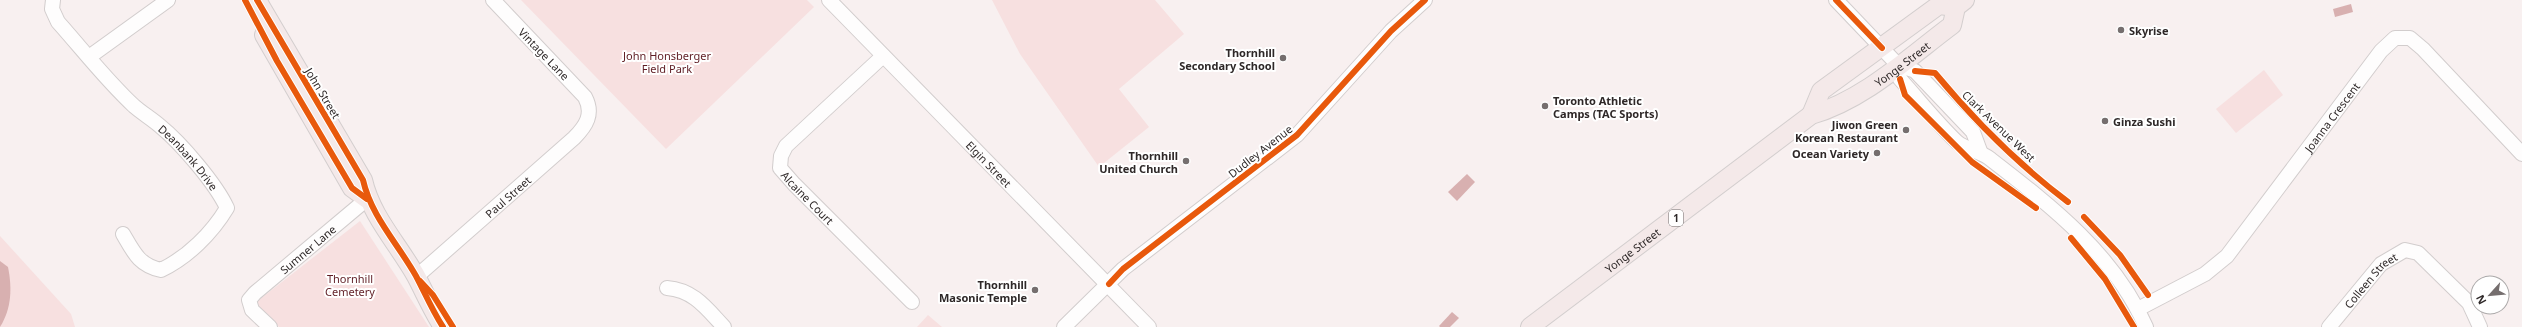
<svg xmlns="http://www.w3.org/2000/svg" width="2522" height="327" font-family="'Noto Sans',sans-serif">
	<rect width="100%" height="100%" fill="#f8f0f0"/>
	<!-- green -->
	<g fill="#f7e0e0">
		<polygon points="521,0 807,0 814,7 666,149"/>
		<polygon points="992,0 1155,0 1184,34 1119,89 1149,127 1099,167 1020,54"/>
		<polygon points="2264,70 2283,95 2236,133 2216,109"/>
		<polygon points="360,221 429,327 279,327 255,303"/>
		<polygon points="0,236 71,314 75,327 0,327"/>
		<polygon points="928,315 942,327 917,327"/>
	</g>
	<!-- water -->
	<g fill="#d8b0b0">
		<polygon points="2351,4 2353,12 2335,17 2333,9"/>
		<polygon points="1467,174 1475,182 1457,201 1448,192"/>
		<path d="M0,261L8,267C12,287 12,308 0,327Z"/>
		<polygon points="1452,312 1459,318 1450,327 1440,327 1439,326"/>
	</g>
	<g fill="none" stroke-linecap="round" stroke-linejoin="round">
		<defs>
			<g id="minor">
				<path id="s1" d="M53,0L52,9L58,22C83,50 106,80 134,106C142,113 152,119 160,126C181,143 216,184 227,208C212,233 188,257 161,270C139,265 134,253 123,234"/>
				<path id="s2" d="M829,0L1149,327"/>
				<polyline points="1836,0 1898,65 1915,71 1973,132 1980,151"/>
				<path id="s3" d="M883,56L786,146L781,156L780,168L794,184L912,302"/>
				<polyline points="89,57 168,0"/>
				<path d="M1898,65L1900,79C1919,100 1937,123 1957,142C1965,149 1980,151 1989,158C2051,206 2114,254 2146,327"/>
				<path id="s4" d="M416,277L574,138C586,126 594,114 585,97L493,0"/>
				<path d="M667,288C694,290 707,309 724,327"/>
				<path id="s5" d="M2138,309L2205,274L2227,256L2381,51L2395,38H2410L2423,49L2522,154"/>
				<path id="s6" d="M270,327L252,310L249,300L255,293L367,199"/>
				<polyline points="1064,327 1123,269 1297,135 1391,31 1425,0"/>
				<path id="s7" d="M2329,327L2381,264L2405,250L2418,253L2469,303L2480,327"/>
			</g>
			<g id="major">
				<path d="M257,0L363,180C371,216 398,244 416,276C425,293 432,310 443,327"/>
				<polyline points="264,35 352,188 367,199"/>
				<polyline points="1811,115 1821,91 1939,5 1956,7"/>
				<path id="s8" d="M1530,327L1811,115C1864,100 1909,57 1952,25L1956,7L1965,0"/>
			</g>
		</defs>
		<!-- minor casing -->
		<use href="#minor" stroke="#d2cdcd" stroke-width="16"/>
		<!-- major casing -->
		<use href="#major" stroke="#d3cece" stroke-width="20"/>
		<!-- minor -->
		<use href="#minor" stroke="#fefdfd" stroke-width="14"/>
		<!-- major -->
		<use href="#major" stroke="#f4e9e9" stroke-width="18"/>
		<defs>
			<g id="cycleway">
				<polyline points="245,0 277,61 352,188 367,199"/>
				<path d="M257,0L363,180C371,216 398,244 416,276C425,293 432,310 443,327"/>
				<polyline points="1836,0 1882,48"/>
				<path d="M1915,71L1935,73C1974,120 2019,165 2068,202"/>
				<polyline points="1900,79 1905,95 1972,162 2036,208"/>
				<polyline points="2084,217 2120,255 2148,295"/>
				<polyline points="2071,238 2105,279 2134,327"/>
				<polyline points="420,281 433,295 453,327"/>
				<polyline points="1109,284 1123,269 1297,135 1391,31 1425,0"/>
			</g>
		</defs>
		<!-- cycleway casing -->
		<use href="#cycleway" stroke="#fff" stroke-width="8"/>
		<!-- cycleway -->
		<use href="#cycleway" stroke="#e8590c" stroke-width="6"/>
	</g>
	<!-- markers -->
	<g fill="#756e6e" stroke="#fff" stroke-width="1.5">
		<circle cx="2121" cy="30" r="4"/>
		<circle cx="1283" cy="58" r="4"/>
		<circle cx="1545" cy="106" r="4"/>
		<circle cx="2105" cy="121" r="4"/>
		<circle cx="1906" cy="130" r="4"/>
		<circle cx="1877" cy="153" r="4"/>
		<circle cx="1186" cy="161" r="4"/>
		<circle cx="1035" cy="290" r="4"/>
	</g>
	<g text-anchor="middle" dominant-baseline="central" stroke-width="4" stroke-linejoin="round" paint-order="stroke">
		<!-- shield labels -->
		<rect fill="#fff" stroke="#6d6868" stroke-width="1" x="1669" y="210" width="14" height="16" rx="3"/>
		<g font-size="10" font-weight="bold" fill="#2e2828">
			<text x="1676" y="218">1</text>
		</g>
		<!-- poi labels -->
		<g font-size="11" font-weight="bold" fill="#2e2828" stroke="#fff" text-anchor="end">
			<text x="2129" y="30" text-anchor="start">Skyrise</text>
			<text x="1275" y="52">Thornhill<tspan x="1275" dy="13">Secondary School</tspan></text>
			<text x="1553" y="100" text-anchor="start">Toronto Athletic<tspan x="1553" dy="13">Camps (TAC Sports)</tspan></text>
			<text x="2113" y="121" text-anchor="start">Ginza Sushi</text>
			<text x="1898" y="124">Jiwon Green<tspan x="1898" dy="13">Korean Restaurant</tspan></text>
			<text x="1869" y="153">Ocean Variety</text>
			<text x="1178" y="155">Thornhill<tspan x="1178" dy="13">United Church</tspan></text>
			<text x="1027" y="284">Thornhill<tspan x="1027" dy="13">Masonic Temple</tspan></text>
		</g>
		<!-- street labels -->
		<g font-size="11" fill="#2e2828" stroke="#fff">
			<text transform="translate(544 54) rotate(46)">Vintage Lane</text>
			<text stroke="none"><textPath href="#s8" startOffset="457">Yonge Street</textPath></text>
			<text transform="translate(323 93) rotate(59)">John Street</text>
			<text stroke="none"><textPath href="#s5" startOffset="278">Joanna Crescent</textPath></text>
			<text transform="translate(1999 126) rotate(44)">Clark Avenue West</text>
			<text transform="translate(1260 151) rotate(-38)">Dudley Avenue</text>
			<text stroke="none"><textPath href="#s1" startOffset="212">Deanbank Drive</textPath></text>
			<text stroke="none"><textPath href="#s2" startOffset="229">Elgin Street</textPath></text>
			<text stroke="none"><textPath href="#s4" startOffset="122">Paul Street</textPath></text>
			<text stroke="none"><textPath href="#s3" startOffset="196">Alcaine Court</textPath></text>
			<text stroke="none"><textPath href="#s6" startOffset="113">Sumner Lane</textPath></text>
			<text stroke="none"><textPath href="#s8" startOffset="128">Yonge Street</textPath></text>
			<text stroke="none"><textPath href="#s7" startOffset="63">Colleen Street</textPath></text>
		</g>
		<!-- park labels -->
		<g font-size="11" fill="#5f1d24" stroke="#fff">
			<text x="667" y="55">John Honsberger<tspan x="667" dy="13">Field Park</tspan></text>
			<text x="350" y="278">Thornhill<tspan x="350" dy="13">Cemetery</tspan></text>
		</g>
	</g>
	<!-- north arrow -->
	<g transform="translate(2490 295) rotate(243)"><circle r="19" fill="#ffffff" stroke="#aba9a9"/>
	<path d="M0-3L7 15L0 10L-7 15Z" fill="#756e6e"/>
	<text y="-6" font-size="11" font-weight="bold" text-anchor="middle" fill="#2e2828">N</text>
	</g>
</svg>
